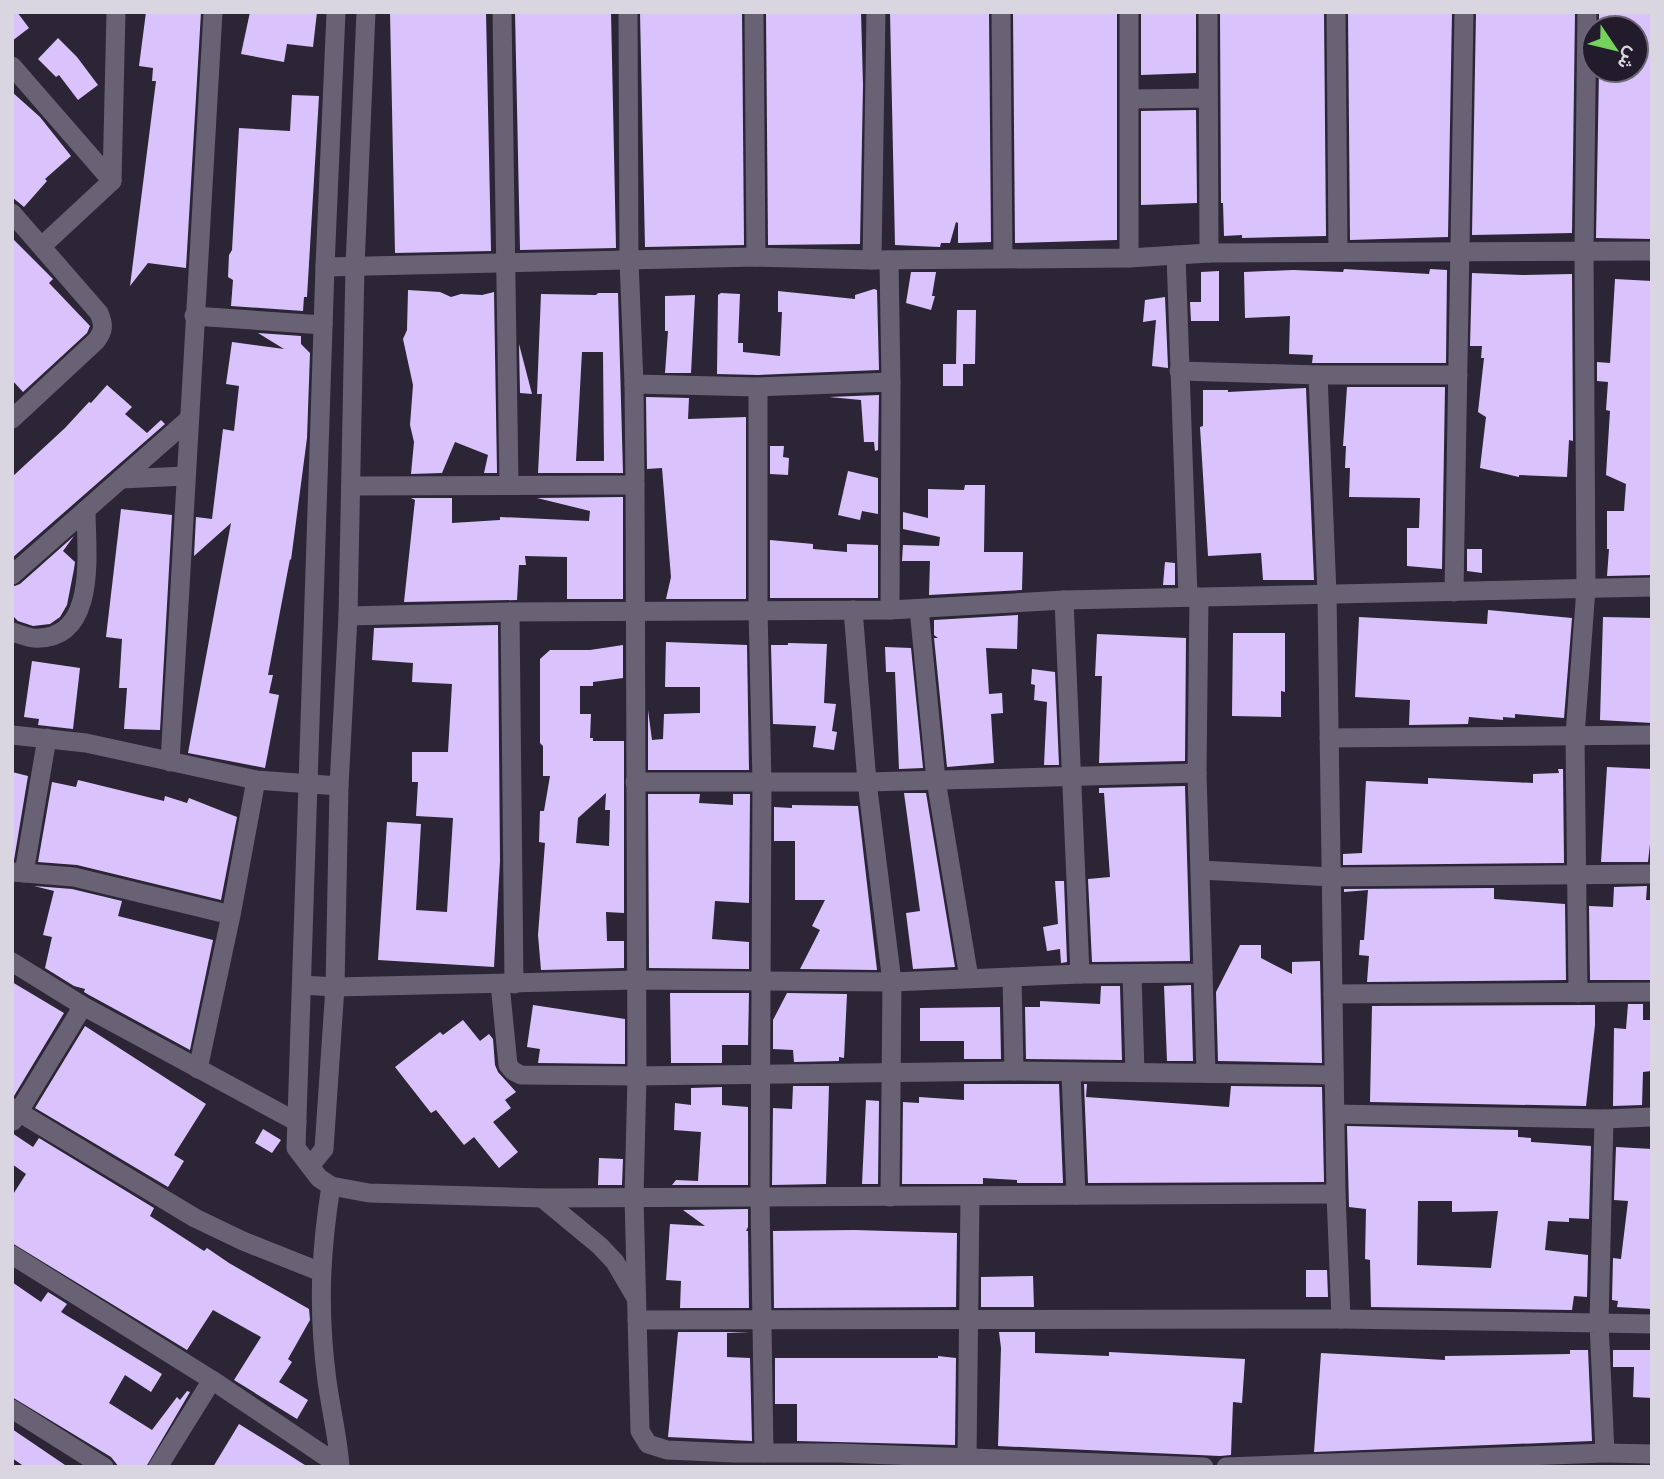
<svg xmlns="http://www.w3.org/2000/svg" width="1664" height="1479" font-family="'Nunito Sans',Vazirmatn,sans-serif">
	<rect width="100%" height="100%" fill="#2b2535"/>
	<!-- building -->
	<g fill="#dac3fd" fill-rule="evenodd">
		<polygon points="12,12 17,12 29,28 12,41"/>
		<polygon points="146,12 201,12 186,268 148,263 130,286 156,81 152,81 153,68 139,66"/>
		<polygon points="250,12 317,12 313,47 287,44 284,62 241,54"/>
		<polygon points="390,12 486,12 491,251 395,253"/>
		<polygon points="515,12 611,12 616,248 520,250"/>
		<polygon points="640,12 742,12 744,245 645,247"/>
		<polygon points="766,12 861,12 863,85 860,244 768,245"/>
		<polygon points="890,12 989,12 991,242 958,243 958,223 956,222 950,243 941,243 940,247 895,245"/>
		<polygon points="1013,12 1117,12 1117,240 1015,243"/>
		<polygon points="1141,12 1196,12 1196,73 1141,75"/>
		<polygon points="1220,12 1324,12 1326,236 1242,238 1242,235 1224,236 1223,203 1221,203"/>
		<polygon points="1348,12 1452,12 1448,237 1350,240"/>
		<polygon points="1476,12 1575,12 1572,233 1472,235"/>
		<polygon points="1599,12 1652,12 1652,239 1596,238 1599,70 1636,70 1636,28 1599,28"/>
		<polygon points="58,38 77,57 98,85 78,100 59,75 56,77 38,59"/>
		<polygon points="12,92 40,117 71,156 45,179 47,181 24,207 12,197"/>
		<polygon points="292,95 319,96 307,297 304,297 303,311 231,306 233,280 228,277 229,255 232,250 239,128 290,131"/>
		<polygon points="1196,110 1197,203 1141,205 1141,111"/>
		<polygon points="12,238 53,279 49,283 90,326 87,333 23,392 12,380"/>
		<polygon points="1344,269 1429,274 1430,269 1447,270 1446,363 1312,363 1313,355 1289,354 1290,316 1245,318 1244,272 1293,270 1343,272"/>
		<polygon points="1219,271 1219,321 1191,321 1190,302 1201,302 1201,272"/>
		<polygon points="911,272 936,272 932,296 935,296 931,310 906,303"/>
		<polygon points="1472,273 1522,275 1572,274 1573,441 1569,440 1567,477 1519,475 1519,477 1480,468 1486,417 1478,412 1484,358 1481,358 1482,346 1470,346"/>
		<polygon points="1615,279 1652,281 1652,575 1607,576 1609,549 1607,549 1607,511 1624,511 1626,484 1606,475 1610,411 1606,410 1608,382 1597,381 1597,362 1610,363"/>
		<polygon points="874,289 877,290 879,370 758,375 717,374 718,295 721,293 740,294 738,343 743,343 743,352 780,356 782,312 778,312 778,291 855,299 855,295"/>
		<polygon points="408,290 440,292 451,297 461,294 482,295 494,292 497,473 484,473 488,455 455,442 442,473 411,474 414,442 410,425 413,385 403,339 407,330"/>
		<path d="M598,293H618L623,473H538L542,394H537L541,294L596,295ZM582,352H603L604,461H576Z"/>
		<polygon points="695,295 691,373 665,373 668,331 665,331 665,296"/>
		<polygon points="1165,297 1168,367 1168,368 1152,366 1156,320 1143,322 1145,300"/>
		<polygon points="957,310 976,310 975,364 956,364"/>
		<polygon points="258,333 301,336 301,344 310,353 307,438 291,560 290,559 268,675 273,675 269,693 279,695 265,768 188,753 231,523 194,556 196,517 212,519 223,429 234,431 239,386 226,384 232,342 284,349"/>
		<polygon points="519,344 532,394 520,393"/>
		<rect x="943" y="364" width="20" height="22"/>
		<polygon points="107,385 132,407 125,414 147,433 161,420 165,424 12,558 12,477 65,428 89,402 91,403"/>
		<polygon points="1347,387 1445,387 1442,569 1407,566 1407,528 1419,528 1420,498 1349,497 1350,468 1345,468 1346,446 1343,446"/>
		<polygon points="1306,388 1314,580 1263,580 1261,553 1208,556 1200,427 1203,426 1203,390 1228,390 1228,392"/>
		<polygon points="879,395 878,450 875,451 874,442 864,442 861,400 829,397"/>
		<polygon points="646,397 689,398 688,419 746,417 746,599 666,599 671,577 662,468 647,469"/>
		<polygon points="770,446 784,446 783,457 789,458 788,475 770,474"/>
		<polygon points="848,471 878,478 878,514 862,511 860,520 838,515"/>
		<polygon points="965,485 985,485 984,552 1023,552 1022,590 929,595 930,561 902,561 903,545 939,546 940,537 903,529 903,512 928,518 928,489 964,490"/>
		<polygon points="623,497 623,599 567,599 567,557 525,556 526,565 519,565 517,600 404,602 415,500 411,498 452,498 452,523 500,520 500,517 589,521 590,511 537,498"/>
		<polygon points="121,509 172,515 160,730 124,729 127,688 119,688 122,639 106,637"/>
		<polygon points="74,536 63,551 75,562 74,569 67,605 60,617 50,624 33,626 18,621 12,615 12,587 20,584"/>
		<polygon points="770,540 813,544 813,549 847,552 847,544 878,545 878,598 770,598"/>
		<polygon points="1467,549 1482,549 1482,573 1467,571"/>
		<polygon points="1165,562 1175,563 1175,585 1163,585"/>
		<polygon points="1488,610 1572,618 1564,718 1515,714 1515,718 1503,717 1503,720 1469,717 1468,724 1409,725 1410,700 1355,697 1359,617 1487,624"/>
		<polygon points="1018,615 1017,649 986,648 989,694 1002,693 1003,713 991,714 994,763 947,767 934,638 938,638 934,635 934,620"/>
		<polygon points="1603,617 1652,618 1652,723 1600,720"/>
		<polygon points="498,625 500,861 494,967 378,960 387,822 421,824 416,910 447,912 453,818 416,816 418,782 412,782 412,752 448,752 452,684 412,682 413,663 372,660 374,628"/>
		<polygon points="1233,633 1285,633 1285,692 1281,691 1281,717 1232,716"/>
		<polygon points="1097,634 1186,638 1185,761 1099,763 1102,676 1095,676"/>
		<polygon points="666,642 747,645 749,770 648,770 648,710 652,740 663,739 664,714 700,713 700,687 665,687"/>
		<polygon points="788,643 827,644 824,703 836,704 832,731 837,732 834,750 813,747 816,726 773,724 771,645 788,645"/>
		<path d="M623,645V678L593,682V686H580V714H591L590,738H593V741H624V913L606,912L607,941H624V968L541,970L538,935L545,843L539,842L540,811H544L550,776H543V746L540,743V659L550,650H590ZM606,793L605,810H610L609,846L576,843L578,818Z"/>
		<polygon points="885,647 911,648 923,768 899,769 895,672 886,672"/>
		<polygon points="32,661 80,668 73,729 38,725 39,719 24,717"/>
		<polygon points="1032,669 1055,672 1059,765 1044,765 1047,702 1034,700 1035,685 1031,684"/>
		<polygon points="1607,767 1652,769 1652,826 1648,862 1601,862"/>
		<polygon points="1558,769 1563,769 1564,863 1343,865 1343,854 1362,853 1366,781 1428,784 1428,778 1533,783 1533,774 1559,773"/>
		<polygon points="12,772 28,776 14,860 12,860"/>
		<polygon points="78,780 164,801 165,796 187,803 189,798 237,817 221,900 77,865 38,862 52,782 76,787"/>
		<polygon points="1185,786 1190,961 1092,962 1088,879 1110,877 1104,793 1099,793 1099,788"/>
		<polygon points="904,793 926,793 955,967 913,969 906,913 920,911"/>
		<polygon points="648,794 700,794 699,803 733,805 733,794 750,794 749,903 715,901 712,939 749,942 749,969 649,968"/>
		<polygon points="792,805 858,806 877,970 800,969 820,930 812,926 825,900 795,900 795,841 774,841 774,807 792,808"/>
		<polygon points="1055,881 1064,881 1067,962 1061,963 1060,949 1047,951 1043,927 1058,924"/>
		<polygon points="34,886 72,889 122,901 118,916 213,940 190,1050 89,995 84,992 85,989 74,986 45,968 52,937 43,935 54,891"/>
		<polygon points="1647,886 1646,900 1652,900 1652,980 1590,980 1589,906 1613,907 1614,887"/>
		<polygon points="1494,888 1494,899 1565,904 1566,980 1367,982 1369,956 1359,955 1360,940 1364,940 1368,890 1344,892 1344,889"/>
		<polygon points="1240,945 1261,945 1261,958 1292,974 1292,962 1320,961 1322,1063 1218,1061 1216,992"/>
		<polygon points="12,982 64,1013 14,1096 12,1096"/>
		<polygon points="1191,985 1193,1061 1167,1061 1164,986"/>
		<polygon points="1101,986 1120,986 1122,1060 1026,1059 1025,1007 1040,1007 1040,1001 1100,1004"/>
		<polygon points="670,993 749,993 748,1045 722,1045 722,1063 671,1063"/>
		<polygon points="787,993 847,994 844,1058 839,1057 839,1061 794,1062 793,1050 773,1049 773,1020"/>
		<polygon points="1628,1004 1643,1004 1643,1020 1652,1020 1651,1071 1643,1072 1642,1105 1613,1106 1614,1028 1626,1029"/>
		<polygon points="533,1005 625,1019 625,1064 538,1063 540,1049 527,1047"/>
		<polygon points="1595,1005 1595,1025 1586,1106 1370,1102 1372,1006"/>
		<polygon points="1000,1007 1001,1059 964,1059 964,1041 920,1041 920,1008"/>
		<polygon points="463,1020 480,1041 489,1034 493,1039 495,1065 498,1072 516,1092 505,1100 511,1108 493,1122 518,1152 499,1168 474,1137 464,1145 436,1110 431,1113 395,1067 440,1032 443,1035"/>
		<polygon points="85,1026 206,1104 174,1155 184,1161 168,1187 35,1108"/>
		<polygon points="964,1084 1059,1084 1063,1183 1017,1183 1017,1180 983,1178 983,1184 902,1184 903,1102 919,1103 919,1097 964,1100"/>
		<polygon points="1084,1084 1087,1084 1086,1097 1229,1107 1231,1086 1322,1087 1324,1182 1088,1183"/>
		<polygon points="793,1086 829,1086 826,1184 772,1185 773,1108 792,1109"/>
		<polygon points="722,1087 722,1105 748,1107 748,1185 672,1185 676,1180 698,1181 701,1132 674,1130 675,1103 691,1105 691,1088"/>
		<polygon points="866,1100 879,1101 878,1184 862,1184"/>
		<path d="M1347,1126L1518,1130V1137L1531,1138V1142L1591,1146L1589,1219L1569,1218V1222L1548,1221L1545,1250L1588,1255L1587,1297L1574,1296L1572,1310L1371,1307L1370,1260L1365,1259L1366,1209L1349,1207ZM1418,1201H1452V1212L1498,1211L1491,1268L1417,1265Z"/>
		<polygon points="263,1129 281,1140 272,1153 255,1143"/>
		<polygon points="12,1133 33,1147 39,1138 154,1208 150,1216 204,1251 207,1248 229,1263 309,1309 310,1320 288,1359 292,1362 279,1382 308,1400 297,1419 234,1380 261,1337 213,1310 187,1350 12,1243 12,1196 26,1174 12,1164"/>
		<polygon points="1616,1147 1652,1149 1652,1309 1617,1307 1618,1301 1612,1300 1613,1258 1621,1259 1628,1201 1614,1200"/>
		<polygon points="599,1158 623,1159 622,1185 598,1185"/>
		<polygon points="748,1209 748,1227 746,1231 748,1231 749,1308 680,1308 681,1281 666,1280 670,1224 705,1226 683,1210"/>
		<polygon points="854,1230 957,1233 956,1307 774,1308 773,1231"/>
		<polygon points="1306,1270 1327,1270 1328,1297 1306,1297"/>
		<polygon points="1033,1276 1034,1307 981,1307 981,1277"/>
		<polygon points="12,1282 41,1302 48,1292 67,1304 61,1312 162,1374 151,1392 125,1375 109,1403 152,1430 177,1397 180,1400 187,1391 190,1392 146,1467 119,1467 111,1457 12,1397"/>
		<polygon points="678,1332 750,1332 727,1333 727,1357 750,1358 752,1441 668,1437"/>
		<polygon points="999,1332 1035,1332 1035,1353 1109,1356 1109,1352 1245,1359 1242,1403 1233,1402 1231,1455 1220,1456 998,1446 1001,1348"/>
		<polygon points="1570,1350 1588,1350 1592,1441 1314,1452 1321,1353 1445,1360 1445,1356 1570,1354"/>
		<polygon points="1613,1350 1652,1350 1652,1398 1633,1397 1634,1367 1613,1367"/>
		<polygon points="938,1356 956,1358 955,1445 797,1441 797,1404 775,1404 775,1358 938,1358"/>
		<polygon points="239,1424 286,1453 308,1467 213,1467"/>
		<polygon points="12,1429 68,1467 25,1467 12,1458"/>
	</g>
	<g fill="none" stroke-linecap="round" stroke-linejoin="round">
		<!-- minor -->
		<g stroke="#696275" stroke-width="19">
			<polyline points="336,12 325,267 296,1148 319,1178 331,1186 369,1193 542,1198 1336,1194"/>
			<polyline points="502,12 509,485"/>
			<polyline points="628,12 629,261 634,384 635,485 637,1076 634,1197 640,1431 648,1444 667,1450 734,1453 839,1453 1204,1467"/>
			<polyline points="754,12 756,257"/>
			<polyline points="1001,12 1003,257"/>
			<polyline points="1208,12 1209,253"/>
			<polyline points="1336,12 1338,252"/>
			<polyline points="12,66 112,181"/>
			<polyline points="1130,99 1208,98"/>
			<path d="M12,213L99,313C104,325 104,331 96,341L12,419"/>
			<polyline points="42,246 112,181 116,12"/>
			<polyline points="1176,255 1188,597"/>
			<polyline points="1129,258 1129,12"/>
			<polyline points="872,260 876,12"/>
			<polyline points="889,260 891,382 890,610"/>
			<polyline points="325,267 756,257 872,260 1129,258 1209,253 1652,251"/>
			<polyline points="194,316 323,325"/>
			<polyline points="1179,371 1318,375 1458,375"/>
			<polyline points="1318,375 1327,594 1336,1194 1341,1319"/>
			<polyline points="634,384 758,387 891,382"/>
			<polyline points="758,387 758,610 762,782 760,1197 764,1453"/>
			<polyline points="121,479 185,476"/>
			<polyline points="351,486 635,485"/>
			<polyline points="12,575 188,420"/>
			<polyline points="1454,592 1464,12"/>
			<polyline points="1064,600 1080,974"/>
			<polyline points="919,609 936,780 969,978"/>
			<polyline points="853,610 867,782 892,982 890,1197"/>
			<polyline points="510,612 514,984"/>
			<polyline points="348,616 510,612 890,610 1064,600 1652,587"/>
			<path d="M12,632C19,634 27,637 33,638C99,642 86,551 86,510"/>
			<polyline points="12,735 86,743 256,780 339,786"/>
			<polyline points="1329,738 1652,735"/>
			<polyline points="170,762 213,12"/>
			<polyline points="635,782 867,782 1197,773"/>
			<polyline points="1200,870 1332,877 1652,874"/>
			<polyline points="12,872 74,877 231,915"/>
			<polyline points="24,873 47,738"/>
			<polyline points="12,962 83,1006 297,1122"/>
			<polyline points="1203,973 1206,1073"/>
			<polyline points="1132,974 1135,1072"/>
			<polyline points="1012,977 1014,1071"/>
			<polyline points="500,984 508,1065 513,1071 521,1075 637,1076 1014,1071 1334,1075"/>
			<polyline points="302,985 335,987 636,980 892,982 1080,974 1203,973 1197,773 1199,597"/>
			<polyline points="1578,993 1575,735 1586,589 1584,251 1587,12"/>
			<polyline points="1333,994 1652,992"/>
			<polyline points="198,1069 231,915 256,780"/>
			<polyline points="1071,1073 1076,1195"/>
			<polyline points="12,1108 195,1218 243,1241 321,1272"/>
			<polyline points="1335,1114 1604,1119 1652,1117"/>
			<polyline points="1604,1119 1599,1323 1652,1324"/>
			<polyline points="13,1121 83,1006"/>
			<polyline points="310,1166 324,1149 335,987 339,786 348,616 355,266 366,12"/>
			<path d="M331,1186C320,1255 318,1312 327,1381C331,1410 338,1438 340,1467"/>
			<polyline points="542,1198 600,1246 615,1262 636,1298"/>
			<polyline points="12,1255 212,1380 340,1466"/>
			<polyline points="637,1320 1341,1319 1599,1323 1605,1453 1226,1467"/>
			<polyline points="12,1409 104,1467"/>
			<polyline points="1605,1453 1652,1454"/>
			<polyline points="967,1459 970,1196"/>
			<polyline points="158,1467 212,1380"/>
		</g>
	</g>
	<!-- border -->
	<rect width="1664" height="1479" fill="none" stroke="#dad6e1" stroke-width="28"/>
	<!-- north arrow -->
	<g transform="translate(1615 49) rotate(125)"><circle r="33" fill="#221b2b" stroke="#6c6674" stroke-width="2"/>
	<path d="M0-5L12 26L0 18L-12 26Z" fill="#75d25b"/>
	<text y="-10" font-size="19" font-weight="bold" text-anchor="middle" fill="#dad6e1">ش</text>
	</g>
</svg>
